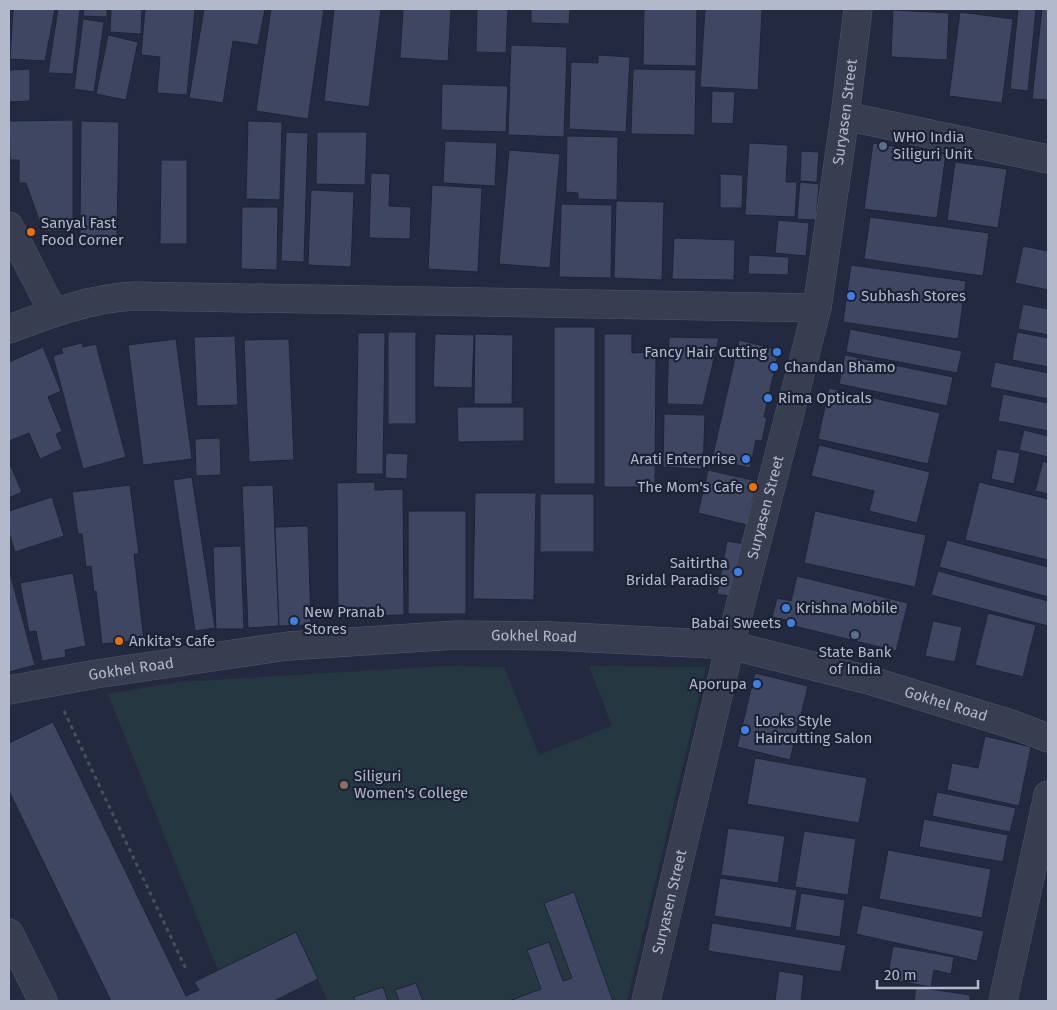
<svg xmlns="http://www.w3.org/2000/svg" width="1057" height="1010" font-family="'Fira Sans',sans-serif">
	<rect width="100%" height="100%" fill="#232a40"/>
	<!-- green -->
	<polygon fill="#253841" points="445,666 504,667 539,755 612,726 589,666 706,667 627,1001 613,1001 574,892 545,903 572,978 563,981 549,942 541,989 509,1001 423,1001 416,983 396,990 399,1001 388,1001 382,987 354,997 355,1001 328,1001 295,932 218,970 108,694 181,682"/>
	<!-- building -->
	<g fill="#3f4661" stroke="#1e2437">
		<polygon points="13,9 55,9 45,61 10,59"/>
		<polygon points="58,9 80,9 73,74 48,73"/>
		<polygon points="84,9 107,9 107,17 83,16"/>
		<polygon points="111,9 142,9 141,34 110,32"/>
		<polygon points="145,9 195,9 187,95 157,93 160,57 141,55"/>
		<polygon points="204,9 265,9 258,45 233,41 223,103 189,98"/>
		<polygon points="271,9 324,9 308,119 256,111"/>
		<polygon points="334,9 381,9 369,107 324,101"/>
		<polygon points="403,9 451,9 448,61 400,58"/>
		<polygon points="477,9 508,9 506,53 476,52"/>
		<polygon points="531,9 570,9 569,24 531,23"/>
		<polygon points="644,9 697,9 696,66 643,65"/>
		<polygon points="705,9 762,9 758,90 700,87"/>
		<polygon points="1018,9 1036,9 1028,91 1010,89"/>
		<polygon points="1042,9 1048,9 1048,100 1032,99"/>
		<polygon points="893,10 949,13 947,60 891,57"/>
		<polygon points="960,12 1013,19 1002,103 949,96"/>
		<polygon points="83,19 104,22 94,92 74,89"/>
		<polygon points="108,35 138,42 126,100 96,94"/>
		<polygon points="511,45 567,47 564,137 508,135"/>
		<polygon points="598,55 630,57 626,132 569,129 571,62 598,63"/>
		<polygon points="30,69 30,101 9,102 9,70"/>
		<polygon points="633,69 696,70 695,135 631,134"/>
		<polygon points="442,84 508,86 506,132 441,130"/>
		<polygon points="712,91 735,92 733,124 711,123"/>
		<polygon points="73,120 73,231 43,231 26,183 19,183 19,160 10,160 9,121"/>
		<polygon points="81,121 119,122 117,236 108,240 97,242 80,235"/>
		<polygon points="248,121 282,122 280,200 246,199"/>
		<polygon points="286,132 308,133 304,262 281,261"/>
		<polygon points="317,132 367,132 365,185 316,184"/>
		<polygon points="567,136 618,137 617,200 578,199 578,193 566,192"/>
		<polygon points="445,141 497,143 495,186 443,183"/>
		<polygon points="749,143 788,145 786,182 797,182 795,217 745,215"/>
		<polygon points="873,143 946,154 937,218 864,209"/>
		<polygon points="509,150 560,154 550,268 499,264"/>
		<polygon points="801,151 819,152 817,182 800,181"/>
		<polygon points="161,160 187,160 187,244 160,244"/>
		<polygon points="955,162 1007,169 998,228 947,220"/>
		<polygon points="371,173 390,174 389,206 411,207 410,239 369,238"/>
		<polygon points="720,174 743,175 742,208 720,208"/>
		<polygon points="800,182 819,184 816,220 797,219"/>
		<polygon points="432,185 482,188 478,272 428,269"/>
		<polygon points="311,190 354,192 351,267 308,265"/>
		<polygon points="616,201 664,202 662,280 614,278"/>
		<polygon points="561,204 612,205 611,278 559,277"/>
		<polygon points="242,207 278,207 277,270 241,269"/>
		<polygon points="870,217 989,233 983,276 864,259"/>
		<polygon points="778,220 809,223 806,256 775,253"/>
		<polygon points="674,238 735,240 734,280 672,279"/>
		<polygon points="1023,246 1048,251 1048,290 1015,283"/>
		<polygon points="749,255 789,257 788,275 748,274"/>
		<polygon points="851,265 966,281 958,339 843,322"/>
		<polygon points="1023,304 1048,309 1048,335 1018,329"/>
		<rect x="554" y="327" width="41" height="157"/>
		<polygon points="850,329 962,351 957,373 846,352"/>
		<rect x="388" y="332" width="28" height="92"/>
		<polygon points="1017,332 1048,338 1048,367 1012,360"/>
		<polygon points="358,333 385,333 383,474 356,474"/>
		<polygon points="435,334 474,335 472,388 433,387"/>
		<polygon points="475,334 513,335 512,404 474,404"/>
		<polygon points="604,334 632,334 632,353 656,352 655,487 604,487"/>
		<polygon points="235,336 238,405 197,406 194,337"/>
		<polygon points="669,337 719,338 703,405 667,404"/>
		<polygon points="176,339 192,459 143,465 128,345"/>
		<polygon points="289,339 294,460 249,462 244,340"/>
		<polygon points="739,340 779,350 764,417 767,418 762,441 756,440 750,468 712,459"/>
		<polygon points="82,343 83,347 96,344 126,457 83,469 53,356 63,353 61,348"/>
		<polygon points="43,347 61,391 48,397 62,431 56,434 62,449 40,459 29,433 9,441 9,362"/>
		<polygon points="845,355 953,377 947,406 839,384"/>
		<polygon points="995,362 1048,373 1048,399 990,387"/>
		<polygon points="829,388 940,413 928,464 818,439"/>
		<polygon points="1003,394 1048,403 1048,431 998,421"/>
		<polygon points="457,407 524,407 524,441 458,442"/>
		<polygon points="664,414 705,415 703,469 663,467"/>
		<polygon points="1024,430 1048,436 1048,457 1019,450"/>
		<polygon points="220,438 221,475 196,476 195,439"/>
		<polygon points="819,445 930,472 917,523 869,511 874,491 811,476"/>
		<polygon points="997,449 1020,453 1014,484 991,479"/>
		<polygon points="386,453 408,454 407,479 385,478"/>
		<polygon points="1043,461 1048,463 1048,494 1035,491"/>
		<polygon points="9,462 22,492 9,498"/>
		<polygon points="708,470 757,481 747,525 698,513"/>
		<polygon points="192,477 215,628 195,631 173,480"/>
		<polygon points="375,482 375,490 403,489 404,615 338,616 337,483"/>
		<polygon points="979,482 1048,499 1048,560 965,540"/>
		<polygon points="130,485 139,554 134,554 144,640 102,644 96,591 94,592 91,566 86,567 82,534 78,534 72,492"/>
		<polygon points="273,485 279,626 248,628 242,486"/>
		<polygon points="475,493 536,493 534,600 473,599"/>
		<rect x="540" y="494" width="54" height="58"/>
		<polygon points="52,497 64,536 15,552 9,533 9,511"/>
		<rect x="408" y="511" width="58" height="103"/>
		<polygon points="815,511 926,535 915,587 804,563"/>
		<polygon points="308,526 311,625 279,626 275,527"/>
		<polygon points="947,540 1048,567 1048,597 939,567"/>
		<polygon points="727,541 745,544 735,597 717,594"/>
		<polygon points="241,546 244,629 216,629 213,547"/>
		<polygon points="9,570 35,665 9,672"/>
		<polygon points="938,571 1048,601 1048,626 931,595"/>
		<polygon points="73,573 86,646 65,650 66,657 42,661 36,631 29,632 20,583"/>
		<polygon points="797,576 908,603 896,651 786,624 786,620 772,617 777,598 791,601"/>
		<polygon points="988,613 1036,625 1023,677 975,665"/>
		<polygon points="933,621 962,627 955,662 925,656"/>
		<polygon points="755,673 808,686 790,760 737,747"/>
		<polygon points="53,722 186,996 199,990 194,982 296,932 318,979 274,1001 111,1001 9,791 9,743"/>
		<polygon points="985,736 1031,747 1019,806 947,790 952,763 978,768"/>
		<polygon points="755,758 867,778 859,823 747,804"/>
		<polygon points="937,792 1016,808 1010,832 932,816"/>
		<polygon points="924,819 1008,835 1003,862 919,847"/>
		<polygon points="728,828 785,836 778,883 721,875"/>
		<polygon points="804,831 856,839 848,895 795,887"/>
		<polygon points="888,850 991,869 982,918 879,899"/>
		<polygon points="720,878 797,890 791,928 714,916"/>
		<polygon points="574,892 613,1001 509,1001 541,989 527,950 549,942 563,981 572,978 544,903"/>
		<polygon points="801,893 845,900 840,937 795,930"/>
		<polygon points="862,905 984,931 977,961 856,934"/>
		<polygon points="712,923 846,945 841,972 708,951"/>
		<polygon points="893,946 954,957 951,974 934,970 931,987 887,979"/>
		<polygon points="779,971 804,975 801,1001 775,1001"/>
		<polygon points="416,983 423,1001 399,1001 395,990"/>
		<polygon points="383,987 388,1001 355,1001 354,997"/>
		<polygon points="916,987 970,995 970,1001 914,1001"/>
	</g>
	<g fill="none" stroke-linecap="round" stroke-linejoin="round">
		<defs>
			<g id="minor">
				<polyline points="845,116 1048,159"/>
				<polyline points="9,226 53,312"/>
				<path d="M9,329C49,314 91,298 134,296L817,308"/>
				<path id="s1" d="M9,690L96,674L288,646L457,635L552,636L730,645L872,681L1014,725L1048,738"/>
				<polyline points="9,933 43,1001"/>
				<path id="s2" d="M646,1001L730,645L817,308L845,116L858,9"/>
				<polyline points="1003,1001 1048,795"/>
			</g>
		</defs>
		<!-- minor casing -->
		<use href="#minor" stroke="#52586b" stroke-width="29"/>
		<!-- path -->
		<polyline stroke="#40545b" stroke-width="3" stroke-dasharray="4 4" stroke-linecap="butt" points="64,711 186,969"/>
		<!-- minor -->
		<use href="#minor" stroke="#383d50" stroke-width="28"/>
	</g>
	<!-- markers -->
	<g fill="#5c6f8a" stroke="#1c2235" stroke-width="2">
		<circle cx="883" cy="146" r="5"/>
		<circle cx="855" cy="635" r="5"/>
	</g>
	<g fill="#e8710a" stroke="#1c2235" stroke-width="2">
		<circle cx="31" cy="232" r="5"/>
		<circle cx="753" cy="487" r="5"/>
		<circle cx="119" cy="641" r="5"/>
	</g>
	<g fill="#3f7fe0" stroke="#1c2235" stroke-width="2">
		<circle cx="851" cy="296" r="5"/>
		<circle cx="777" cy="352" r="5"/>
		<circle cx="774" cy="367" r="5"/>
		<circle cx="768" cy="398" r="5"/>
		<circle cx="746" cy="459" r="5"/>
		<circle cx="738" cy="572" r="5"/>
		<circle cx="786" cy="608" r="5"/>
		<circle cx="294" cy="621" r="5"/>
		<circle cx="791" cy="623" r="5"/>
		<circle cx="757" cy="684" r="5"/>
		<circle cx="745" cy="730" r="5"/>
	</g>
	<circle fill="#8d6e63" stroke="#1c2235" stroke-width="2" cx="344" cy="785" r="5"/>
	<g text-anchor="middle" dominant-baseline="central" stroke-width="4.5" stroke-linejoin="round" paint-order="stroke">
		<!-- street labels -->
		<g font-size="15" fill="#b4b8cb" stroke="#1c2235">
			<text stroke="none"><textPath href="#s2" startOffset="912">Suryasen Street</textPath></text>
			<text stroke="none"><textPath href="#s2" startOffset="508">Suryasen Street</textPath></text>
			<text stroke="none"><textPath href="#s1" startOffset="529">Gokhel Road</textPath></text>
			<text stroke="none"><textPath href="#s1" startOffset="124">Gokhel Road</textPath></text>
			<text stroke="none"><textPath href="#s1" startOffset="949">Gokhel Road</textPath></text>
			<text stroke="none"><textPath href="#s2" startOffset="102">Suryasen Street</textPath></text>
		</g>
		<!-- poi labels -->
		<g font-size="15" fill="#b4b8cb" stroke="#1c2235" text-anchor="start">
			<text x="893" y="137">WHO India<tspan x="893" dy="17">Siliguri Unit</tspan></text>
			<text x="41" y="223">Sanyal Fast<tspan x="41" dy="17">Food Corner</tspan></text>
			<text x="861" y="296">Subhash Stores</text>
			<text x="767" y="352" text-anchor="end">Fancy Hair Cutting</text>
			<text x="784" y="367">Chandan Bhamo</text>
			<text x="778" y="398">Rima Opticals</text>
			<text x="736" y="459" text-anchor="end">Arati Enterprise</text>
			<text x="743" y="487" text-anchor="end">The Mom's Cafe</text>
			<text x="728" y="563" text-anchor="end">Saitirtha<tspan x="728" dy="17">Bridal Paradise</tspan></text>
			<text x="796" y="608">Krishna Mobile</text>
			<text x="304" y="612">New Pranab<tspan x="304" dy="17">Stores</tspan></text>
			<text x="781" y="623" text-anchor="end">Babai Sweets</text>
			<text x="129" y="641">Ankita's Cafe</text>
			<text x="855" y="652" text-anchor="middle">State Bank<tspan x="855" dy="17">of India</tspan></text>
			<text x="747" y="684" text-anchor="end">Aporupa</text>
			<text x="755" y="721">Looks Style<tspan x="755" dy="17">Haircutting Salon</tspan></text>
			<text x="354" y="776">Siliguri<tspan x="354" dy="17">Women's College</tspan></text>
		</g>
	</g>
	<!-- border -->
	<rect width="1057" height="1010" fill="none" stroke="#b4b8cb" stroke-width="20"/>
	<!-- scale -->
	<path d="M877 980v8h101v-8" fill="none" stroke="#b4b8cb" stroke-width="2.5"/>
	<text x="884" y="980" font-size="15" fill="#b4b8cb" stroke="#1c2235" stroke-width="4" paint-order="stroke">20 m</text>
</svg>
